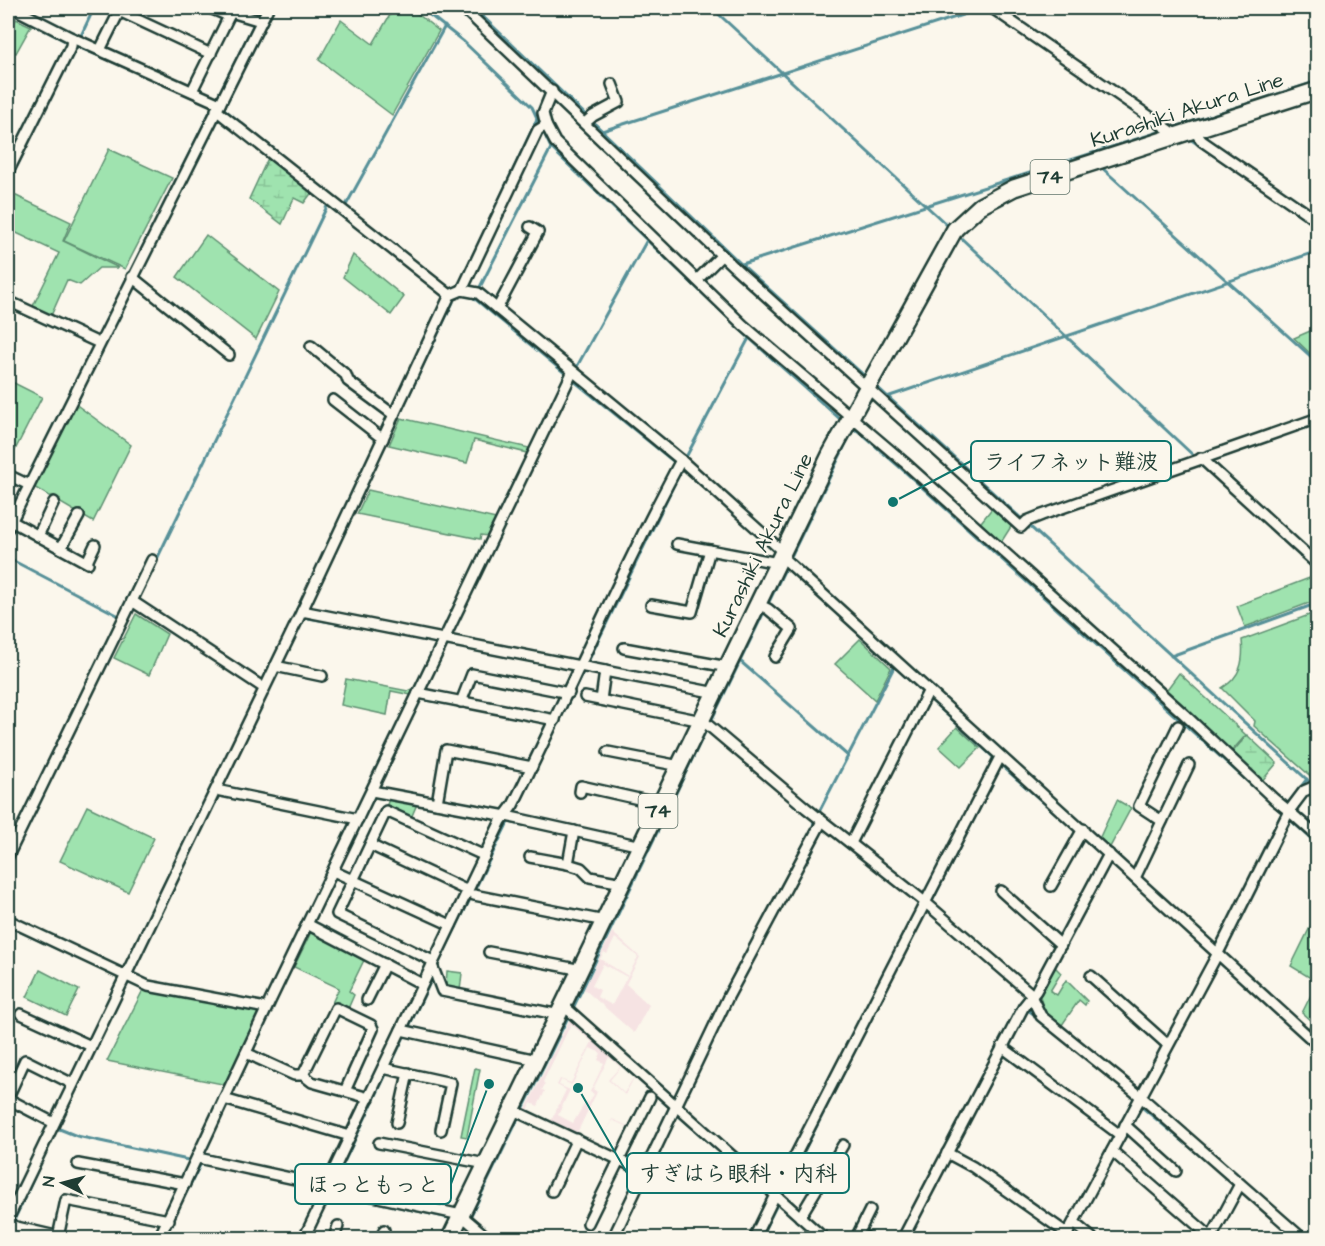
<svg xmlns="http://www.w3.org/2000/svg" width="1325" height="1246" font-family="'Architects Daughter','Klee One',sans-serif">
	<defs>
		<pattern id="wetland-marsh" width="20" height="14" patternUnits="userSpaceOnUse" patternTransform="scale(1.5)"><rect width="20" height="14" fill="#9fe3af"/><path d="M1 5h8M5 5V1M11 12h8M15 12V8" fill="none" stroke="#88c497"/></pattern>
	</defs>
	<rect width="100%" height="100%" fill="#fbf7ec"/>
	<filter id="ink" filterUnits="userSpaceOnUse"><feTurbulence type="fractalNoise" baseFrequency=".0167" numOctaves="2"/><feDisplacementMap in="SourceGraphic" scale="12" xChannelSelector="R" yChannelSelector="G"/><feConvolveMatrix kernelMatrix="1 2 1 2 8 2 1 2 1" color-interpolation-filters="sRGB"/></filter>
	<g filter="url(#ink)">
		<!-- built -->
		<g fill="#f6e3e3" fill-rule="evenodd">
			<path d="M612,932L640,957L626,984L649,1005L634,1033L584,989ZM615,938L638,957L628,976L600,959L604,952L607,954ZM603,964L627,977L612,1005L597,997L600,990L592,986Z"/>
			<path d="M570,1019L621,1067L610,1080L624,1093L634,1077L649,1090L630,1128L612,1120L600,1145L525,1111ZM571,1024L592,1042L571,1083L560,1079L557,1085L566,1090L551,1121L528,1110L531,1103L538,1106L545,1091L542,1090L545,1084L543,1082ZM590,1048L601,1053L598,1060L604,1063L590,1092L594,1094L589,1103L586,1101L573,1123L558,1115L570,1090L559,1085L561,1080L572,1085ZM609,1057L620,1067L608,1080L625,1095L634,1078L648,1090L630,1127L612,1119L600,1144L577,1133L597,1092L593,1089Z"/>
		</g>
		<!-- green -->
		<g fill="#9fe3af" stroke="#5f9072" stroke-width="1.5">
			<polygon points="394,8 410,8 439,31 392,115 319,60 341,20 373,44"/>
			<polygon points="16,19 31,26 16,53 8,49 8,35"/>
			<polygon points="109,149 172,178 125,269 64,241"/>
			<polygon points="8,192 71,222 63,241 119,268 99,268 80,285 67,280 50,318 31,310 59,253 8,229"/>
			<polygon points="206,235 279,292 256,339 177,277"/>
			<polygon points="353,255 404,297 391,315 343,277"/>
			<polygon points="1317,328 1318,328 1317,360 1294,338"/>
			<polygon points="8,380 42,397 14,452 8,449"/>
			<polygon points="74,403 131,445 93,522 32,486"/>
			<polygon points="401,418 529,448 527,453 474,440 467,463 389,445"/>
			<polygon points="368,490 496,519 488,536 481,535 480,539 357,514"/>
			<polygon points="993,507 1012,525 1000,544 978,526"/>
			<polygon points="1317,575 1317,600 1245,627 1237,606"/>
			<path d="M1317,612V781H1316L1254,726L1255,721L1222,688C1241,677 1244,661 1242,640Z"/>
			<polygon points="136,614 167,634 149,675 114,658"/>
			<polygon points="860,639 891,668 875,700 835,664"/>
			<polygon points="1179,673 1246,735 1230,753 1165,692"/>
			<polygon points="346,679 408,691 415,688 411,695 391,691 387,715 341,705"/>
			<polygon points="957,727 980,748 961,767 939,747"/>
			<polygon points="389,799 417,804 411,818 386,807"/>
			<polygon points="1117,800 1131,808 1109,849 1099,839"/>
			<polygon points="87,806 154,838 128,892 60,861"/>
			<polygon points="1317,913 1317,982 1291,966"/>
			<polygon points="311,932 365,958 349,991 354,995 347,1011 332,1003 339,988 294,967"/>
			<polygon points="1055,967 1061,973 1050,991 1057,995 1066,980 1087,1001 1085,1005 1079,1000 1062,1025 1044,1012 1040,996"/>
			<polygon points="40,970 79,990 66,1016 27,997"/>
			<polygon points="447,971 462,973 460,991 450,990 446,986"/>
			<polygon points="1317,983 1318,1033 1315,1037 1307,1030 1312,1022 1302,1013"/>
			<polygon points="144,988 258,1011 260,1016 227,1085 107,1061"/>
			<polygon points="475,1068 480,1069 467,1137 461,1136"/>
		</g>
		<!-- wetland -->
		<g fill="url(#wetland-marsh)" stroke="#5f9072" stroke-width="1.5">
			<polygon points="269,156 313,191 304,203 294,198 282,224 249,199"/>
			<polygon points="1247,735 1277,763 1261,782 1231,754"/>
		</g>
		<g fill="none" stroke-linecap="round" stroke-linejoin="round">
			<!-- stream -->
			<g stroke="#569098" stroke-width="3">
				<polyline points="421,8 464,42 532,107 551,148 749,338 841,420"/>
				<polyline points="474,8 739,262 868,379"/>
				<polyline points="712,8 947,225"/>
				<polyline points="1317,8 1318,8"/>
				<polyline points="8,11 67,42 179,90"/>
				<polyline points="79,40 94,8"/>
				<polyline points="225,110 343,205"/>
				<polyline points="1172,128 1318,81"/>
				<polyline points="602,131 984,8"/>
				<polyline points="1190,139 1318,227"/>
				<polyline points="1101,167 1318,363"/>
				<polyline points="8,184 76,46"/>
				<polyline points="345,207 445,26"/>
				<polyline points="960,237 1195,457"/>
				<polyline points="742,264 1162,131"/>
				<polyline points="459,285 537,119"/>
				<polyline points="479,289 551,148"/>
				<polyline points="474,298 566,374"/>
				<polyline points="575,370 647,240"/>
				<polyline points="573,380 673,461"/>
				<polyline points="875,385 1313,785"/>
				<polyline points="887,397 1318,251"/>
				<polyline points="558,413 574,381"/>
				<polyline points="852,431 857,430 902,469 1318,845"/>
				<polyline points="685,459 749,338"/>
				<polyline points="703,486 768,545"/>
				<polyline points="8,517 262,8"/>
				<polyline points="1029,528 1031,524 1082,506"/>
				<polyline points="334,553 453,302"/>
				<polyline points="8,558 123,618"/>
				<polyline points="156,561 332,196"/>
				<polyline points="786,567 994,758"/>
				<polyline points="303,617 422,639"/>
				<polyline points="1171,656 1318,603"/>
				<polyline points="740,661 848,756"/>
				<polyline points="243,679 257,689"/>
				<polyline points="710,723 852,431"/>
				<polyline points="1001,765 1123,873"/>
				<polyline points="1285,807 1307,779"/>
				<polyline points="442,809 496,819"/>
				<polyline points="820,810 894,667"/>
				<polyline points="515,812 682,468"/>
				<polyline points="508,822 572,835"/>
				<polyline points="800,852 813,828 814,819"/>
				<polyline points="8,868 30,821"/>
				<polyline points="932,901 1001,766"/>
				<polyline points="8,926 118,977"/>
				<polyline points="1201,944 1318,1051"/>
				<polyline points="1215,950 1282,813"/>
				<polyline points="436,968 509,820"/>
				<polyline points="720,1003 764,921"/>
				<polyline points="273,1005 324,900"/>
				<polyline points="573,1008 707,728"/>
				<polyline points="1028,1010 1039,1018"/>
				<polyline points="1024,1016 1029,1009"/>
				<polyline points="611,1054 672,1110"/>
				<polyline points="1140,1089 1197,982"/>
				<polyline points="1143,1108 1225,1176"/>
				<polyline points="678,1115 771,1197"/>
				<polyline points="968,1123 1001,1059"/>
				<polyline points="57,1128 134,969"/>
				<polyline points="57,1128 77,1136 188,1160"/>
				<polyline points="1105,1155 1136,1095"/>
				<polyline points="334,1183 434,974"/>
				<polyline points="332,1192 449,1218"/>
				<polyline points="782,1207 816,1238"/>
				<polyline points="471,1215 568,1017"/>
				<polyline points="1282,1226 1296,1238"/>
				<polyline points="471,1229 481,1238"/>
				<polyline points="8,1233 44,1156"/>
				<polyline points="164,1237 201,1163 318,1189"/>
				<polyline points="459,1238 465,1226"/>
				<polyline points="760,1238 927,908"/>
			</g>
			<defs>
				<g id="minor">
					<polyline points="13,8 70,37 220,104"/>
					<polyline points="210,8 229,16"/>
					<polyline points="463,8 733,266 1021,527 1027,521 1042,515 1318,418"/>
					<polyline points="992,8 1178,136"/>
					<polyline points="119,11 211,54"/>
					<polyline points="231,12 261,21"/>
					<polyline points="100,50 121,8"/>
					<polyline points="192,91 233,8"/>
					<polyline points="216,110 450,295"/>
					<polyline points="585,123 593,116 619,102 612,84"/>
					<polyline points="546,125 543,113 552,91"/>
					<polyline points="1194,131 1202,141 1318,221"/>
					<polyline points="8,172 71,46 72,38"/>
					<polyline points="132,277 229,355"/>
					<polyline points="697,280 722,255"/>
					<polyline points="462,290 538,130 546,125 555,142 743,325 904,462 1184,714 1274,799 1289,811 1304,791 1318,785"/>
					<polyline points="8,301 99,343"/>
					<polyline points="497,309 538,232 530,227"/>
					<polyline points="311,346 346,375 348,381 394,415"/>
					<polyline points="333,400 383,439"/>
					<polyline points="1201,458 1318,565"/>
					<polyline points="8,475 29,485"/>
					<polyline points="11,521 88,563"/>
					<polyline points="8,528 268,8"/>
					<polyline points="38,536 54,502"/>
					<polyline points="677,544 778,563"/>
					<polyline points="61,548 79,516"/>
					<polyline points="781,556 1318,1045"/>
					<polyline points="87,562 95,545"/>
					<polyline points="132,601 264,688"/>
					<polyline points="758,604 768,609 792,629 775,657"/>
					<polyline points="651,605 692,612 710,550"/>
					<polyline points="302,611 716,693"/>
					<polyline points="624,648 728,667"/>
					<polyline points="275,666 322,676"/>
					<polyline points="418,693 555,720"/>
					<polyline points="585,697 702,721"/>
					<polyline points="601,700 605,671"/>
					<polyline points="461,702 472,674 569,693"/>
					<polyline points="702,720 806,808 926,903 1029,992 1041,1016 1140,1096 1302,1238"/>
					<polyline points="608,752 680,766"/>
					<polyline points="216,790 358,819"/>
					<polyline points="372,791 506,816 641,846"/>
					<polyline points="580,792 581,786 661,804"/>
					<polyline points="437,803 446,750 532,767"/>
					<polyline points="1162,821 1139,806 1178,726"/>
					<polyline points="851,843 928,692"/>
					<polyline points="370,845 468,891"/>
					<polyline points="8,856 152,560"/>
					<polyline points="530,857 568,864 574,831"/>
					<polyline points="568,864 581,868 590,877 623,883"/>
					<polyline points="333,871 451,925"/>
					<polyline points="1135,878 1189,765"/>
					<polyline points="1051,886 1083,829"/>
					<polyline points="1001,891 1061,945"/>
					<polyline points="474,895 605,921"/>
					<polyline points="8,920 148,986 266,1008"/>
					<polyline points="307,924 422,984"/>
					<polyline points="489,952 582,970"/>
					<polyline points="433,961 337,914 386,811 485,856"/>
					<polyline points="432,965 442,991 560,1015"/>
					<polyline points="1091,976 1168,1045"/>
					<polyline points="367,1000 385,964"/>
					<polyline points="564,1006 824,1238"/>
					<polyline points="21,1014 91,1046"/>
					<polyline points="401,1030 537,1060"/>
					<polyline points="1002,1047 1120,1135"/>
					<polyline points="246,1053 294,1075 303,1075 336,1008 371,1025 373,1029 345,1091"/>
					<polyline points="383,1068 451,1083 441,1130"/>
					<polyline points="303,1075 312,1082 369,1098"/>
					<polyline points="8,1097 25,1060 73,1084"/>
					<polyline points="8,1099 54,1123"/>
					<polyline points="224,1099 350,1136"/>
					<polyline points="513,1110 645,1172"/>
					<polyline points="397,1123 408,1073"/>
					<polyline points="1125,1125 1176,1171"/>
					<polyline points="379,1143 486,1164"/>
					<polyline points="1112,1151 1212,1238"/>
					<polyline points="947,1153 973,1167 1068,1234"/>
					<polyline points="198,1158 461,1215 488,1238"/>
					<polyline points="78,1164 185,1184"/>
					<polyline points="552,1191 577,1139"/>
					<polyline points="775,1195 1000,757"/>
					<polyline points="800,1217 843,1145"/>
					<polyline points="8,1219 302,611 450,295 462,290 478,293 681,460 783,552"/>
					<polyline points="588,1223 650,1097"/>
					<polyline points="1074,1223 1092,1238"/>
					<polyline points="8,1225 64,1238"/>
					<polyline points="58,1237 66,1200 169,1220"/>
					<polyline points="159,1238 272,997 572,373"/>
					<path d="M304,1238L329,1186L328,1182L501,821L513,805C570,691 620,573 681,460"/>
					<polyline points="334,1238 338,1226"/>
					<polyline points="382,1238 384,1230"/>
					<polyline points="613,1238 728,997 822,821"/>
					<polyline points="754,1238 775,1195"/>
					<polyline points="867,1238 858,1234 870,1210"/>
					<polyline points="903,1238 1024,1006 1036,991 1109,854"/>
					<polyline points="1065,1238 1218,953 1289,811 1318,837"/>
					<polyline points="1211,1238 1240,1184"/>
				</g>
				<polyline id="primary" points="450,1238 830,455 955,229 980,206 1014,188 1318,90"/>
			</defs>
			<!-- minor casing -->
			<use href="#minor" stroke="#1f3d34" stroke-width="14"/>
			<!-- primary casing -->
			<use href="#primary" stroke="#1f3d34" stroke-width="20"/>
			<!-- minor -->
			<use href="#minor" stroke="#fbf7ec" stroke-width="9"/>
			<!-- primary -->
			<use href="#primary" stroke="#fbf7ec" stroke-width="15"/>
		</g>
	</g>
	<g text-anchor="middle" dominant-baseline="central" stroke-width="5" stroke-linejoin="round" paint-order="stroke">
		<!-- shield labels -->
		<g fill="#fbf7ec" stroke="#61756b" stroke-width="1.5">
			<rect x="1030.5" y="160" width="39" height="34" rx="4.5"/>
			<rect x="638.5" y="794" width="39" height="34" rx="4.5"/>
		</g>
		<g font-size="20" font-weight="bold" fill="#1f3d34">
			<text x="1050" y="177">74</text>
			<text x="658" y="811">74</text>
		</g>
		<!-- street labels -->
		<g font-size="21" fill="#1f3d34" stroke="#fbf7ec">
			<text transform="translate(1187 110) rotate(-18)">Kurashiki Akura Line</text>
			<text transform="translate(763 545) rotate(-64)">Kurashiki Akura Line</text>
		</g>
	</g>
	<!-- callouts -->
	<path fill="none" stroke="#0f766e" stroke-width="2" d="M893 502L971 461M578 1088L627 1173M489 1084L451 1184"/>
	<g fill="#0f766e" stroke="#fbf7ec" stroke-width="2">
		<circle cx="893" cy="502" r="6"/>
		<circle cx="578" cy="1088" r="6"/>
		<circle cx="489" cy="1084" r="6"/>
	</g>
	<g fill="#fbf7ec" stroke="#0f766e" stroke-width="2">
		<rect x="971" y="441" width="200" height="40" rx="6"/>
		<rect x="627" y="1153" width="222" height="40" rx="6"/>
		<rect x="295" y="1164" width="156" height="40" rx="6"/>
	</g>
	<g font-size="22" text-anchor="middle" font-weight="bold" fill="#1f3d34">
		<text x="1071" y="469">ライフネット難波</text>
		<text x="738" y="1181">すぎはら眼科・内科</text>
		<text x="373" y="1192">ほっともっと</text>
	</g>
	<!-- margin -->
	<rect width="1325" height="1246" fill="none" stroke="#fbf7ec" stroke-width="30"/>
	<rect x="15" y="15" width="1295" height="1216" fill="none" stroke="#1f3d34" stroke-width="2" filter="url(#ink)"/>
	<!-- north arrow -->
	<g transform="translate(63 1183) rotate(276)" stroke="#fbf7ec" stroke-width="4.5" paint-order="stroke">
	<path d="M0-4.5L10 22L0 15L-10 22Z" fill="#1f3d34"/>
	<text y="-9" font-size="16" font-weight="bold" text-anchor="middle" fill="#1f3d34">N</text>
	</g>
</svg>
